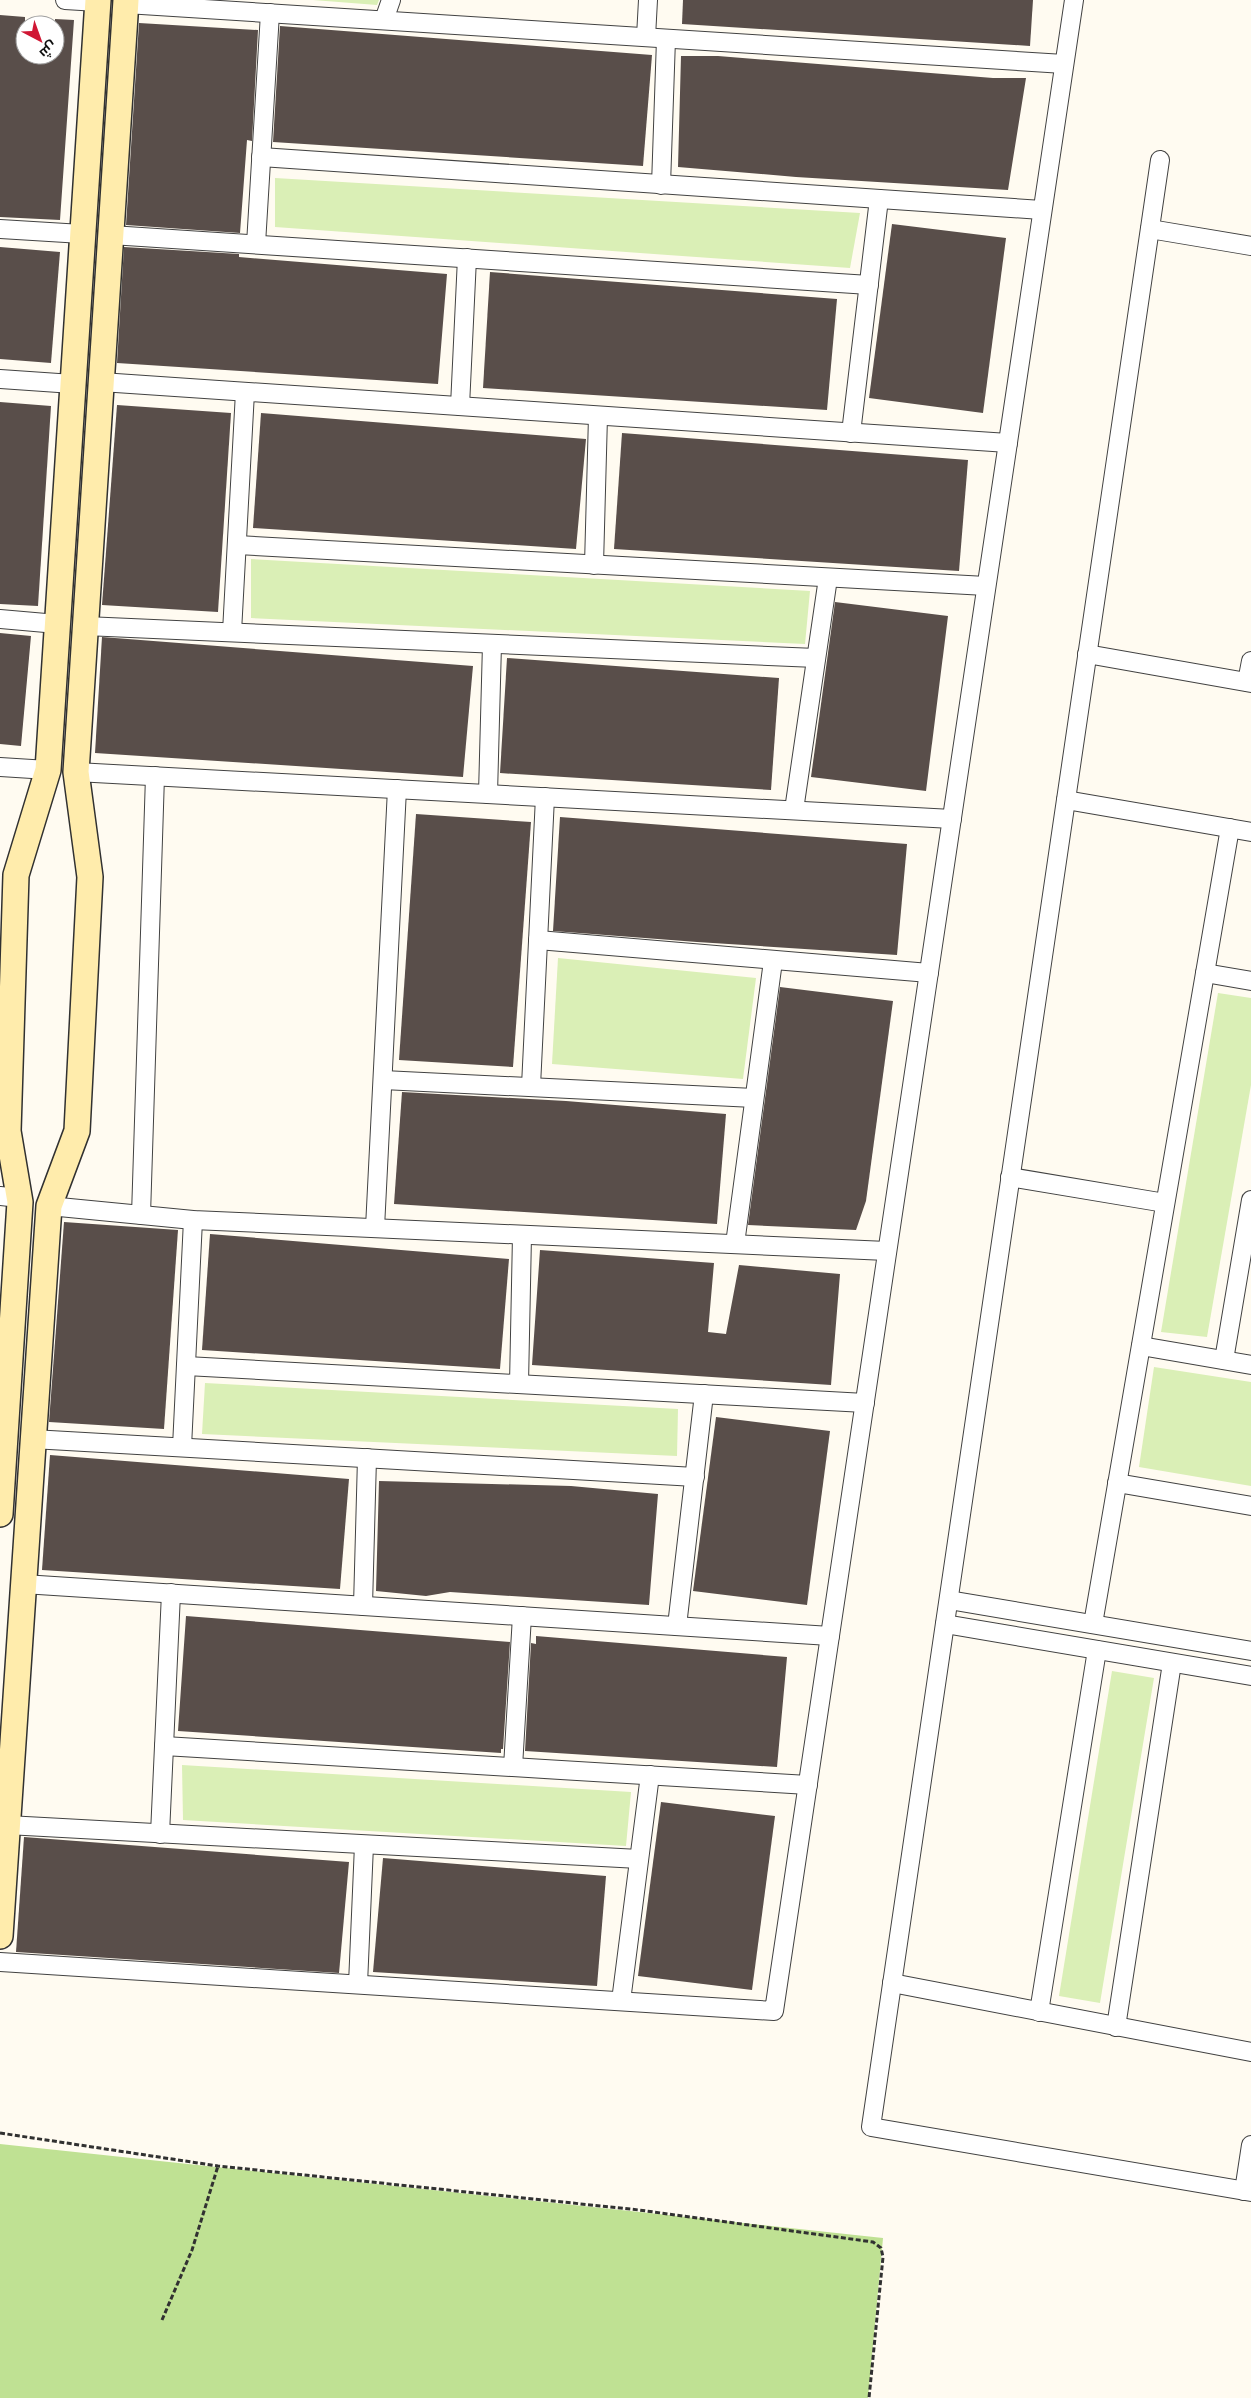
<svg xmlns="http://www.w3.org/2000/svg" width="1251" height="2398" font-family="'Times New Roman',Cairo,serif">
	<rect width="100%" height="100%" fill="#fffbf1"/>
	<!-- green -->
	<g fill="#daefb6">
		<polygon points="313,0 379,0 377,5"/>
		<polygon points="275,178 860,213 850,268 275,227"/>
		<polygon points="251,559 810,591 805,644 251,618"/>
		<polygon points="558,958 756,978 743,1079 552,1064"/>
		<polygon points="1218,993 1251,998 1251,1085 1207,1337 1161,1332"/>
		<polygon points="1154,1367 1251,1382 1251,1486 1139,1467"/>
		<polygon points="205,1383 678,1409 677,1456 202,1434"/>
		<polygon points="1112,1671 1154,1678 1100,2003 1059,1996"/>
		<polygon points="182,1765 631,1792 626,1846 183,1820"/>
	</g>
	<!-- forest -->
	<polygon fill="#bfe193" points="0,2144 883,2238 868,2398 0,2398"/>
	<!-- building -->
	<g fill="#594e4a">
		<polygon points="683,0 1033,0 1030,46 682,24"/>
		<polygon points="0,15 25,17 25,55 55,55 55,19 74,20 60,220 0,217"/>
		<polygon points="139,23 258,30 252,141 247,140 240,233 126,225"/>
		<polygon points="280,26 652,55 643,166 273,142"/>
		<polygon points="681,56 718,56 993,78 1026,78 1008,190 796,177 678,167"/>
		<polygon points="892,224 1006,238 983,413 869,398"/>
		<polygon points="0,247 60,252 51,363 0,359"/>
		<polygon points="124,247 239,254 239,257 447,274 438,384 117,363"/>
		<polygon points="490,272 837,299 827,410 483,388"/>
		<polygon points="0,402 51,406 38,606 0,604"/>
		<polygon points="117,405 231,413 218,612 102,605"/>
		<polygon points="261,413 586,439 576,549 253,528"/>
		<polygon points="622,433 968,460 959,571 614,549"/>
		<polygon points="835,602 948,616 926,791 811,777"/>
		<polygon points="0,633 31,636 21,746 0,744"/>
		<polygon points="102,637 473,666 463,777 95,753"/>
		<polygon points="507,658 779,678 771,790 500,773"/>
		<polygon points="416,814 531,822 513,1067 399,1060"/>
		<polygon points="560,817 907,844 897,955 697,942 553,931"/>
		<polygon points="780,987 893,1001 866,1201 856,1230 748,1225"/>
		<polygon points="402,1092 566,1101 726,1114 717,1224 394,1204"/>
		<polygon points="64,1222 178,1230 164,1429 49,1422"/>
		<polygon points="210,1234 509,1259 500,1369 202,1350"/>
		<polygon points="540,1250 714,1263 708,1332 726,1334 739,1265 840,1274 831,1385 532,1365"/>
		<polygon points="716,1417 830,1431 807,1605 693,1591"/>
		<polygon points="50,1455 349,1479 340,1589 42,1570"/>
		<polygon points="379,1481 571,1486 658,1494 649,1605 450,1592 426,1596 376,1591"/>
		<polygon points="186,1616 510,1642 503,1749 501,1749 501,1753 178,1731"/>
		<polygon points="536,1636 787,1657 777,1767 525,1751 531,1643 536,1644"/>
		<polygon points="661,1802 775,1816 752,1990 638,1976"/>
		<polygon points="24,1837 349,1862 339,1973 16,1952"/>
		<polygon points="383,1858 606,1876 597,1986 373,1972"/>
	</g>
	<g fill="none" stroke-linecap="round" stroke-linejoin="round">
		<defs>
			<g id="street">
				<polyline points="65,0 98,2"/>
				<polyline points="126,4 1064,64"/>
				<polyline points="384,20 391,0"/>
				<polyline points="646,37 648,0"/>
				<polyline points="261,157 1042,210"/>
				<polyline points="1160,160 871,2127 1251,2192"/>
				<polyline points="661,185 666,39"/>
				<polyline points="0,229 82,234"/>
				<polyline points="1150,229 1251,246"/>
				<polyline points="111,235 869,285"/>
				<polyline points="256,244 270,13"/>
				<polyline points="0,379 73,384"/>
				<polyline points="101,382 1008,443"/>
				<polyline points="460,406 467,258"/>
				<polyline points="851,433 879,199"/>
				<polyline points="237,545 986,586"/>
				<polyline points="594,565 598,416"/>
				<polyline points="0,619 57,624"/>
				<polyline points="85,626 816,658"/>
				<polyline points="232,632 245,392"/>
				<polyline points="1087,654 1251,683"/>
				<polyline points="1247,682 1251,661"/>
				<polyline points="0,767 48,770"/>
				<polyline points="76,772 952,819"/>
				<polyline points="488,794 492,644"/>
				<polyline points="1066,800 1251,832"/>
				<polyline points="794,810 828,578"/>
				<polyline points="538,940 929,973"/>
				<polyline points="1205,973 1251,981"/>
				<polyline points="383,1080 754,1098"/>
				<polyline points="531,1086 545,797"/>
				<polyline points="1010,1177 1165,1203"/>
				<polyline points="0,1196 19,1198"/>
				<polyline points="49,1206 193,1220 887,1251"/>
				<polyline points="141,1215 155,776"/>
				<polyline points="375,1228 397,789"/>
				<polyline points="735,1244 773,961"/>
				<polyline points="1141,1346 1251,1365"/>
				<polyline points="1224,1360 1251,1200"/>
				<polyline points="186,1366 865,1403"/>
				<polyline points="519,1384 522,1235"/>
				<polyline points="32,1439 695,1477"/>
				<polyline points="182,1447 193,1220"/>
				<polyline points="1117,1483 1251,1506"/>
				<polyline points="23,1584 830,1636"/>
				<polyline points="949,1600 1251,1651"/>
				<polyline points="363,1606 367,1458"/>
				<polyline points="945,1624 1251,1676"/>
				<polyline points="1093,1624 1230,828"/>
				<polyline points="677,1626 704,1394"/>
				<polyline points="164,1746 808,1785"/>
				<polyline points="513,1767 522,1616"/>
				<polyline points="7,1825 639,1859"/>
				<polyline points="160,1834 171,1593"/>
				<polyline points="0,1962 774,2011 1074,0"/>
				<polyline points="892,1983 1251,2052"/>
				<polyline points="358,1984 364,1845"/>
				<polyline points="621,2001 650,1775"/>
				<polyline points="1039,2012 1097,1650"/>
				<polyline points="1116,2027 1172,1663"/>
				<polyline points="1244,2191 1251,2145"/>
			</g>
			<g id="secondary">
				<polyline points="0,1514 20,1202 8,1131 16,875 48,770 98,0"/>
				<polyline points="0,1936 49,1206 77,1131 90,877 76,772 126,0"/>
			</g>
		</defs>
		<!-- street casing -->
		<use href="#street" stroke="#424242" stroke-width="20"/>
		<!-- secondary casing -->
		<use href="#secondary" stroke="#313131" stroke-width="28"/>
		<!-- path -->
		<g stroke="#313131" stroke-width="3" stroke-dasharray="5 2.5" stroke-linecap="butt">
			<polyline points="0,2133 218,2166 639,2210 873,2242 881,2248 883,2257 869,2398"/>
			<polyline points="162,2320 192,2250 218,2166"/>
		</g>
		<!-- street -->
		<use href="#street" stroke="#fff" stroke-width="18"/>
		<!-- secondary -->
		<use href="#secondary" stroke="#ffecac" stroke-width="25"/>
	</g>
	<!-- north arrow -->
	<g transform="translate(40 40) rotate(139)"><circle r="24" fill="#ffffff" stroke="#9f9f9f"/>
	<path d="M0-4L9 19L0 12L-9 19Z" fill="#d01734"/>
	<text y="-8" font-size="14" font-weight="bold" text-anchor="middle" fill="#0f0f0f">ش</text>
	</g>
</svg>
